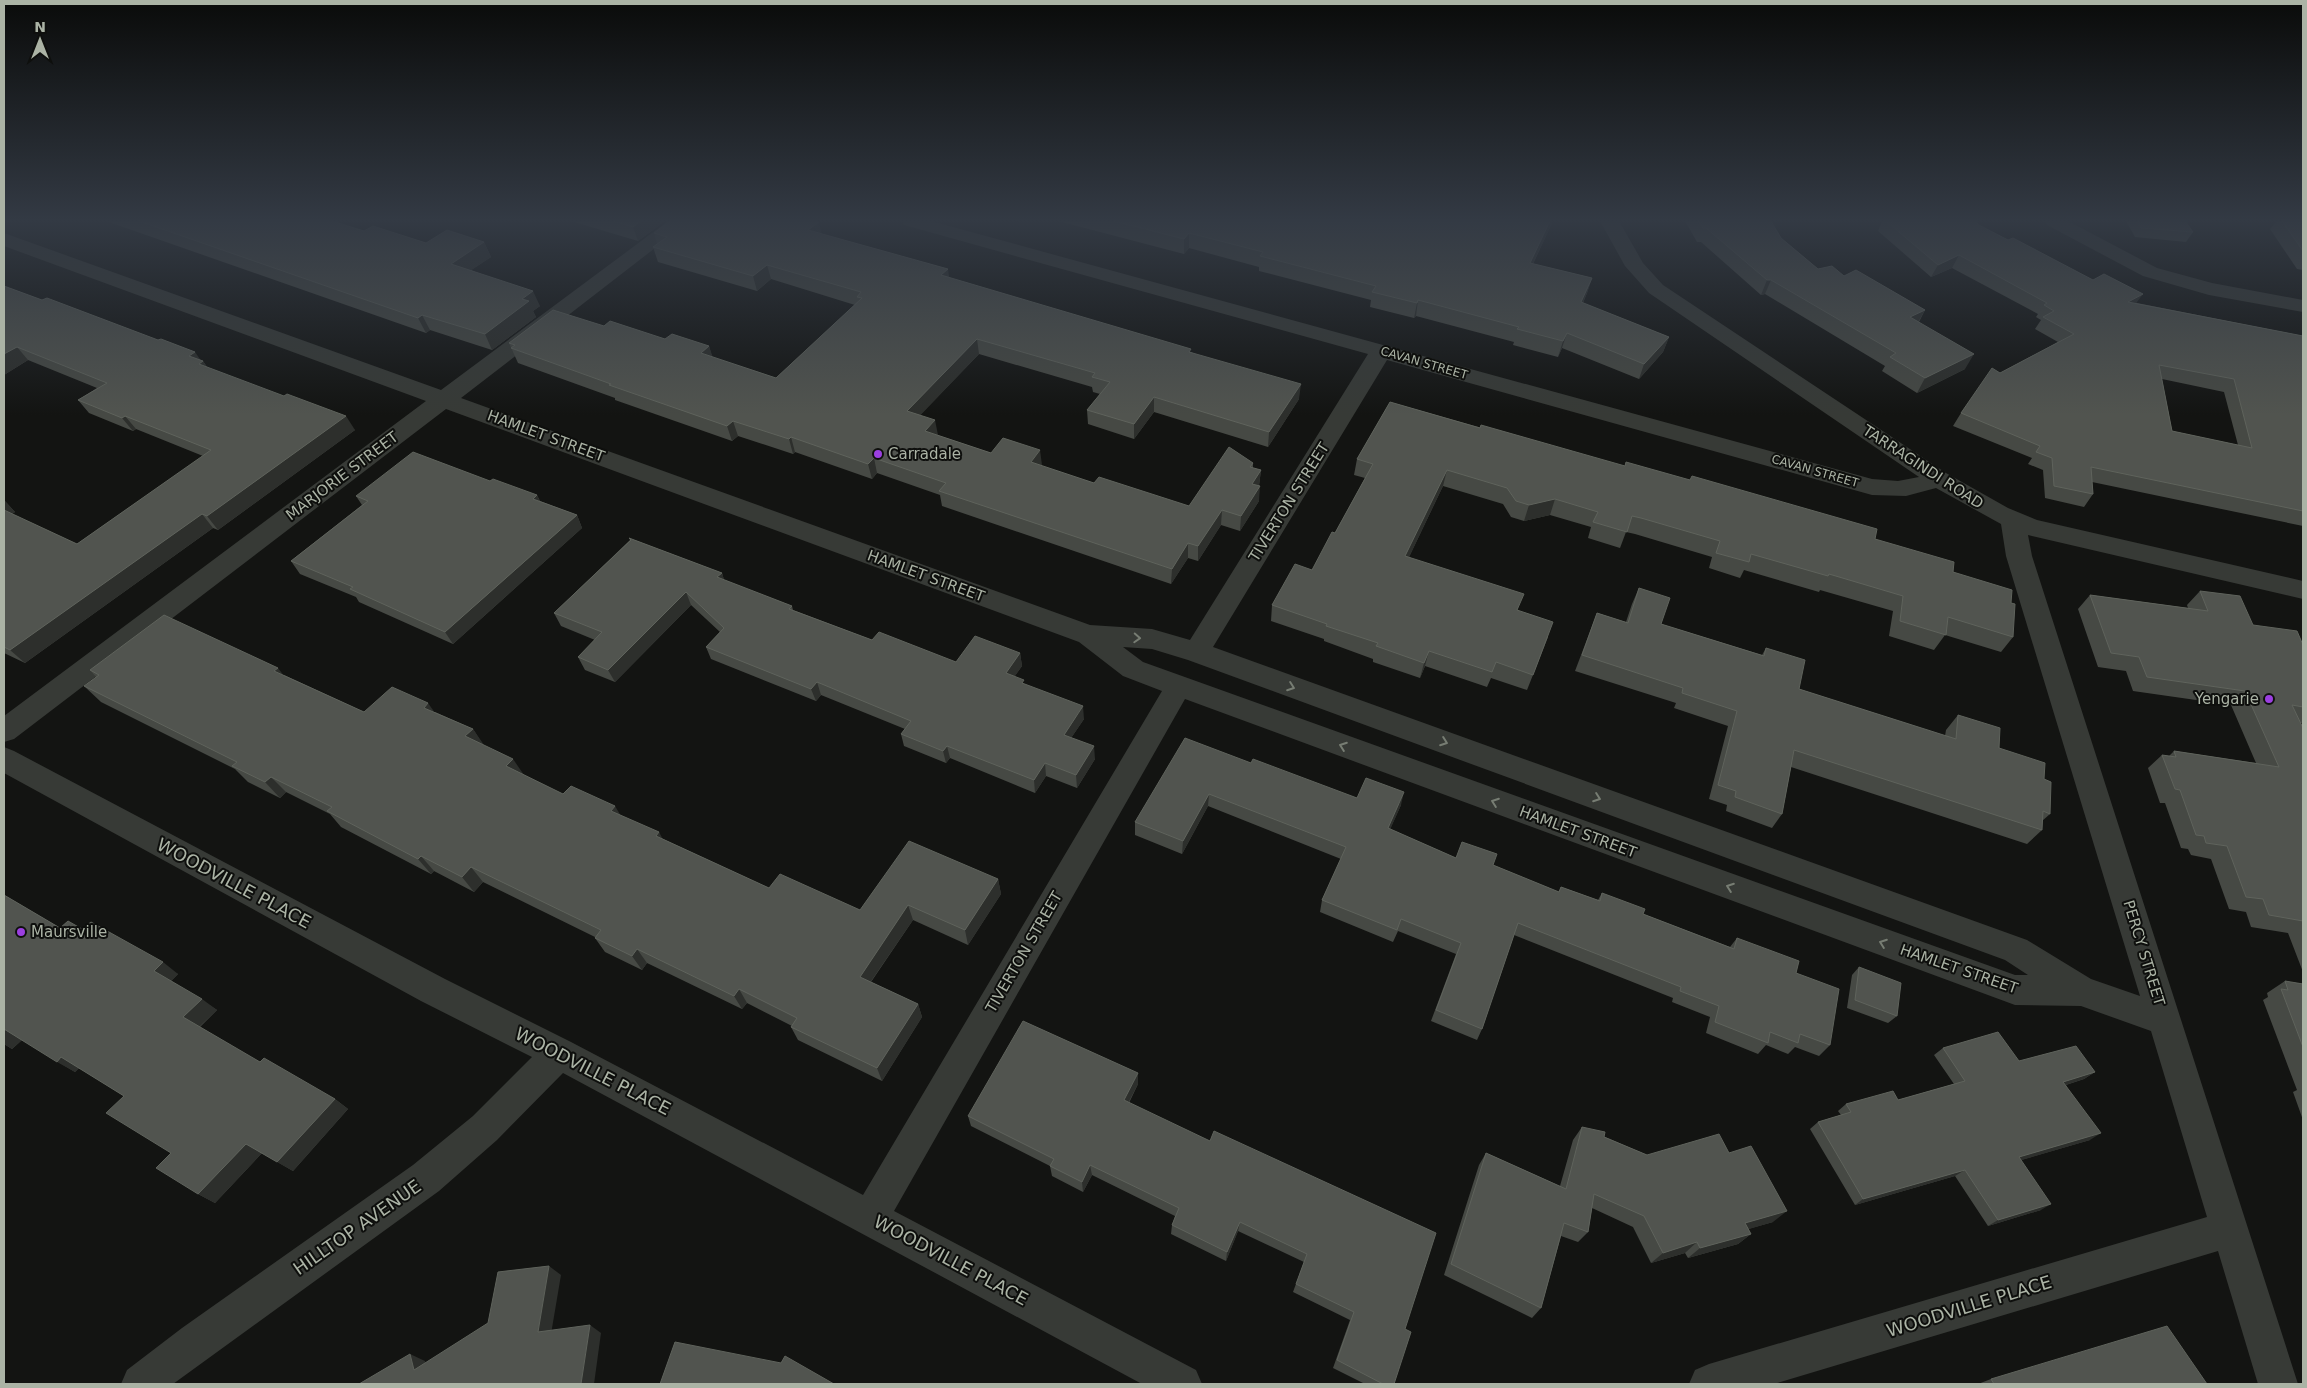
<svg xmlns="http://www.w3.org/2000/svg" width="2307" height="1388" font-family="'DejaVu Sans',sans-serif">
	<rect width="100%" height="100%" fill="#131412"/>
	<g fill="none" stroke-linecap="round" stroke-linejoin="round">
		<!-- minor -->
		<g fill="#373a36" fill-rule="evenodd">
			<path d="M668,221H690L461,398L1090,625L1152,629L1190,640L1368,354L904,225L902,221H931L1872,479L1898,481L1919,477L1649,293L1625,266L1600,221H1619L1643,263L1663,285L1946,473L2008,508L2037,520L2303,581V599L2028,535L2032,556L2298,1384H2258L2218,1251L1774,1384H1689L1695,1370L1709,1364L2207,1217L2151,1031L2081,1006L2015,1005L1185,699L894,1211L1196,1370L1202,1384H1142L563,1073L497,1140L439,1191L173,1384H121L127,1370L182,1328L413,1165L473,1116L532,1057L421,1001L4,773V747L14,751L445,979L571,1042L863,1195L1162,691L1123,676L1079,642L446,409L14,739L4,742V716L426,401L4,246V233L441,390ZM1387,360L1872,495L1906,496L1936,488L2001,524L2006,556L2140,996L2091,979L2027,940L1213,647ZM1123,647L1152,649L1188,660L2005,960L2028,975H2015L1143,662Z"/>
			<polygon points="2044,221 2068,221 2157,268 2212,283 2303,300 2303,312 2209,295 2143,276 2047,225"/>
		</g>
	</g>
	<!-- wall -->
	<g fill="#464944" fill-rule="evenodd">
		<polygon points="106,221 332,221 364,231 426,243 484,242 491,257 471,270 540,306 533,311 536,317 492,350 430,330 426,333"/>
		<polygon points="571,221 665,221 638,241"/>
		<polygon points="1058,221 1553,221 1533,264 1592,278 1587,293 1583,303 1669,337 1663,352 1639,379 1562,348 1558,357 1513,345 1514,342 1416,316 1414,318 1370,307 1371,300 1259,271 1259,267 1189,248 1184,254"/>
		<polygon points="1685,221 1771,221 1781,238 1818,269 1844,276 1925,310 1919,322 1965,369 1917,393 1882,371 1885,366 1765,294 1761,295 1701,242 1697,242"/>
		<path d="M1882,221H1975L1979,225L2008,240L2137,303L2303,336V526L2092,482L2093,494L2084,507L2045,498L2043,470L2028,464L2032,458L1953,426L1961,413L2000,373L2058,342L2035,329L2041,320L2036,317L2038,314L1952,268L1931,277L1878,231ZM2162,379L2224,392L2238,445L2172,431Z"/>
		<polygon points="2126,221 2185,221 2193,232 2186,242 2135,237"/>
		<polygon points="2277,221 2303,221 2303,270 2297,269 2270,229"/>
		<polygon points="654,233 821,234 950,278 1191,352 1299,399 1268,447 1154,412 1134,439 1088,424 1087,410 1100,394 1093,392 1092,387 979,354 920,415 937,435 991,453 1042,465 1041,466 1094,483 1189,506 1253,463 1253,468 1261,470 1259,486 1259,501 1240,531 1221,525 1198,561 1188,558 1171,584 942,506 940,495 877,473 872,479 795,452 793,454 738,436 732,441 615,400 615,398 518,363 509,343 604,326 665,339 709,346 712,357 776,378 855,305 771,279 757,291 658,262 653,247 657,244"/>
		<polygon points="4,286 203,361 207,367 355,430 218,530 213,528 25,663 4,653 4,500 15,512 12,514 77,544 203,456 136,429 133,431 89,413 78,400 97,388 28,360 4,375"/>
		<polygon points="1390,402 1875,539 1953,572 2011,603 2013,637 2001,652 1945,635 1934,650 1889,636 1893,611 1820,590 1819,592 1744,570 1740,578 1709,568 1712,557 1635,534 1626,532 1620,548 1588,538 1591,527 1550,515 1524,521 1511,517 1503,504 1443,486 1409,557 1518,610 1548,637 1527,690 1491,678 1487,687 1425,666 1420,678 1373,662 1373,659 1324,641 1324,639 1271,621 1272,605 1312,570 1335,533 1365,478 1354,475 1357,459"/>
		<polygon points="490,481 537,495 540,501 577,515 582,528 453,644 359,602 356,597 300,574 291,561 362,505 356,496"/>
		<polygon points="629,538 722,573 724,580 792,606 793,610 872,640 956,662 1020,653 1022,666 1014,677 1024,684 1084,719 1071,738 1095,759 1077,788 1046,776 1035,793 950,758 946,763 904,746 901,734 905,729 821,695 816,701 711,659 706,647 720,632 691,605 615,682 585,670 578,657 595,640 561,626 554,613 630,540"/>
		<polygon points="1639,588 1661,624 1762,655 1766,648 1799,689 1945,736 1946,730 1958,715 1999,748 2044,779 2050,814 2042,821 2042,830 2027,844 1791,767 1782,814 1772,828 1726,811 1727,805 1709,799 1728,726 1674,708 1676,703 1575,671 1597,613 1626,622 1632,604"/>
		<polygon points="2200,591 2253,625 2303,645 2303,723 2301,723 2303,728 2303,972 2288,933 2251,927 2246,912 2229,909 2211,859 2191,855 2188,849 2181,848 2165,803 2160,803 2148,768 2162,755 2169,756 2174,751 2256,763 2231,705 2133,691 2126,671 2098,667 2078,609 2090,595 2188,608 2187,605"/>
		<polygon points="90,670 284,675 364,712 435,712 473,729 483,745 524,775 563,794 620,815 663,839 769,888 860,910 998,879 1001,894 968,945 913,920 871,982 918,1004 922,1017 882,1081 798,1040 791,1027 792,1026 747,1003 742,1009 647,963 642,970 605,952 595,938 595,937 483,882 474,892 434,871 431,874 341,827 330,814 286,792 280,798 248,782 235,769 101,702 84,686 96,677"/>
		<polygon points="1251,763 1357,798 1401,805 1390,829 1456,858 1493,865 1559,892 1561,887 1598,900 1602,893 1643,914 1730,947 1737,938 1796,973 1830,1045 1819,1056 1795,1047 1788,1054 1766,1045 1758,1054 1706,1033 1710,1017 1672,1002 1673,998 1514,935 1482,1029 1477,1040 1431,1021 1456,954 1398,931 1393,942 1320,912 1322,900 1341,859 1208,806 1182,854 1135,835 1135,822"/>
		<polygon points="4,895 60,928 82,929 178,974 171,981 217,1010 200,1027 260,1062 335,1099 348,1109 293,1171 262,1153 215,1203 198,1194 171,1153 124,1096 79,1068 75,1072 22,1040 12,1049 4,1044"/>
		<polygon points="1859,967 1897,1016 1888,1023 1847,1008 1852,975"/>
		<polygon points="2285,981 2303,984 2303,1120 2293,1092 2297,1090 2263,1000 2268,997 2267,993"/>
		<polygon points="1943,1048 2019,1061 2095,1072 2084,1079 2066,1085 2090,1140 2021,1160 2041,1210 1988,1226 1955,1176 1855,1205 1810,1129 1818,1122 1841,1115 1838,1111 1846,1104 1898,1100 1954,1084 1934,1055"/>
		<polygon points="1138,1084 1129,1103 1405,1329 1394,1384 1365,1384 1333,1368 1350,1320 1293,1292 1304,1262 1238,1231 1226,1261 1171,1234 1172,1225 1175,1216 1092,1175 1083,1192 1052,1176 1050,1166 971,1126 968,1116"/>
		<polygon points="1582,1127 1647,1155 1729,1153 1773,1222 1748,1229 1751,1234 1738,1244 1688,1258 1685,1253 1651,1263 1633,1227 1592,1208 1588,1232 1578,1242 1561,1236 1541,1308 1532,1318 1444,1275 1479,1165 1486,1153 1560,1186 1573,1140"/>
		<polygon points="1991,1379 2207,1384 1978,1384"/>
	</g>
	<!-- shaded-wall -->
	<g fill="#2d2f2c">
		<polygon points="641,221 665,221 638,241 633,227"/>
		<polygon points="1550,221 1553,221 1526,278 1530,263"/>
		<polygon points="819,222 822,236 808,230"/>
		<polygon points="1189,233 1189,248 1184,254 1184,239"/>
		<polygon points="484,242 491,257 458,279 451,264"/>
		<polygon points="1959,255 1952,268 1931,277 1938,265"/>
		<polygon points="767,265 771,279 757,291 753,276"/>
		<polygon points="948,269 950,283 941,275"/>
		<polygon points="1592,278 1587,293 1576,318 1581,302"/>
		<polygon points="1767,280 1771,280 1765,294 1761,295"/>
		<polygon points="533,291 540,306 533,311 536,317 492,350 485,334 522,299"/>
		<polygon points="2143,294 2134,306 2128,302"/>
		<polygon points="1418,300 1416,316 1414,318 1417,303"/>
		<polygon points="1925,310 1917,324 1910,317"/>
		<polygon points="422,315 430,330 426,333 418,318"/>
		<polygon points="1567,333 1562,348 1558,357 1563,341"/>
		<polygon points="1669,337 1663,352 1639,379 1644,364"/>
		<polygon points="977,339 979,354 910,426 907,411"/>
		<polygon points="709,346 714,361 701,353"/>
		<polygon points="17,347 28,360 4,375 4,354"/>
		<polygon points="195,352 202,362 203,361 212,375 189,356"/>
		<polygon points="1974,354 1965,369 1917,393 1925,378"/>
		<polygon points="1301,384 1299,399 1268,447 1269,432"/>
		<polygon points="1154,397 1154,412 1134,439 1134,424"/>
		<polygon points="125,416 136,429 133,431 122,418"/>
		<polygon points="346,416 355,430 218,530 207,516"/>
		<polygon points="935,420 938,435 927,446 925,431"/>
		<polygon points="733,421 738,436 732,441 727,426"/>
		<polygon points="791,437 795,452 793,454 789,439"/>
		<polygon points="1040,450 1042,465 1032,477 1031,462"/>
		<polygon points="874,458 877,473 872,479 868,464"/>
		<polygon points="1261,470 1259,485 1251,499 1252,484"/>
		<polygon points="1447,470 1443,486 1402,572 1405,556"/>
		<polygon points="1260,486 1259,501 1240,531 1241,516"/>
		<polygon points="537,495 543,508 533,499"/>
		<polygon points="1555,499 1550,515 1524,521 1529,505"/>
		<polygon points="4,500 15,512 6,518 4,516"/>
		<polygon points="1222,510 1221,525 1198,561 1198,546"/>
		<polygon points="202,514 213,528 25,663 10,650"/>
		<polygon points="577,515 582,528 453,644 445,632"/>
		<polygon points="1188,543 1188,558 1171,584 1172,569"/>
		<polygon points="722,573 726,586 717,577"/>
		<polygon points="686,592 691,605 615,682 608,670"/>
		<polygon points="1429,651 1425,666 1420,678 1424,663"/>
		<polygon points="1020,653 1022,666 1008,686 1006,673"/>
		<polygon points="278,668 291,685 274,671"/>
		<polygon points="817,682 821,695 816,701 811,689"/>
		<polygon points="428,703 440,720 424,708"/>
		<polygon points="1083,706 1084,719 1065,747 1064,735"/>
		<polygon points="473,729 484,745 465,736"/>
		<polygon points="947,746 950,758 946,763 943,751"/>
		<polygon points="1094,746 1095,759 1077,788 1076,775"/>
		<polygon points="513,759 524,775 506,766"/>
		<polygon points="1045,763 1046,776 1035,793 1034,780"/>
		<polygon points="271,777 286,792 280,798 265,782"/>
		<polygon points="1404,792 1401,805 1385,841 1388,828"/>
		<polygon points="1209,794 1208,806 1182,854 1183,841"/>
		<polygon points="615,806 624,821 611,811"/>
		<polygon points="659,832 667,847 656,836"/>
		<polygon points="421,856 434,871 431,874 418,859"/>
		<polygon points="471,867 483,882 474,892 462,877"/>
		<polygon points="998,879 1001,894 968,945 965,930"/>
		<polygon points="908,905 913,920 865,990 860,977"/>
		<polygon points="637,949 647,963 642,970 632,956"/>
		<polygon points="163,962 178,974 169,983 154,971"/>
		<polygon points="739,989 747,1003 742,1009 734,996"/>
		<polygon points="202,999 217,1010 198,1028 183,1017"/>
		<polygon points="918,1004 922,1017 882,1081 877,1068"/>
		<polygon points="4,1029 22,1040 12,1049 4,1044"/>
		<polygon points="61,1057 79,1068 75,1072 57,1062"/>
		<polygon points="2095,1072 2084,1079 2053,1089 2063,1082"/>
		<polygon points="1138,1073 1138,1084 1124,1111 1124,1100"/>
		<polygon points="335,1099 348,1109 293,1171 277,1162"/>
		<polygon points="2101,1133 2090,1140 2008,1164 2019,1157"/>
		<polygon points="246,1144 262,1153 215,1203 198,1194"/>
		<polygon points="1090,1165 1092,1175 1083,1192 1082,1182"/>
		<polygon points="1965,1170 1955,1176 1855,1205 1863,1199"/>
		<polygon points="2051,1204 2041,1210 1988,1226 1998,1220"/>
		<polygon points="1787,1211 1773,1222 1732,1234 1745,1223"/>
		<polygon points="1240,1222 1238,1231 1226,1261 1227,1252"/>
		<polygon points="1751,1234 1738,1244 1688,1258 1700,1248"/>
		<polygon points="1697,1242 1685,1253 1651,1263 1663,1253"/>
		<polygon points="549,1266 561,1275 550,1340 538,1332"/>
		<polygon points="590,1325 601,1333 594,1384 581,1384"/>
		<polygon points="410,1354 425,1361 429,1377 414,1370"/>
	</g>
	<!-- building -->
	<g fill="#51544f" stroke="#5f635c" fill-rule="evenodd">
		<polygon points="139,221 332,221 364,231 373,226 426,243 447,230 484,242 451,264 533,291 522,299 529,301 485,334 422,315 418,318"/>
		<polygon points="613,221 641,221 633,227"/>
		<polygon points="670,221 815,221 819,222 808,230 948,269 941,275 1191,349 1189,352 1301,384 1269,432 1154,397 1134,424 1087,410 1110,382 1092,377 1095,373 977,339 907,411 935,420 925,431 991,453 1003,438 1040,450 1031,462 1094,483 1099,477 1189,506 1229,447 1253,463 1250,467 1261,470 1252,484 1260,486 1241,516 1222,510 1198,546 1188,543 1172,569 939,491 946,483 874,458 868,464 791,437 789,439 733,421 727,426 609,385 611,384 511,348 515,345 509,343 553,310 604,326 610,321 665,339 672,334 709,346 701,353 776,378 862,298 857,297 861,292 767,265 753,276 653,247 667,237 654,233"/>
		<polygon points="1114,221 1550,221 1530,263 1592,278 1581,302 1669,337 1644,364 1567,333 1563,341 1517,329 1519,327 1418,300 1417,303 1372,292 1376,286 1260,256 1263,252 1189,233 1184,239"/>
		<polygon points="1698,221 1771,221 1781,238 1818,269 1832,266 1844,276 1856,270 1925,310 1910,317 1974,354 1925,378 1890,357 1896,353 1771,280 1767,280 1706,228 1703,228"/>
		<path d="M1886,221H1975L1979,225L2008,240L2013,238L2093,280L2104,274L2143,294L2128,302L2303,336V511L2091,467L2093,494L2054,486L2052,458L2036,452L2040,446L1961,413L1992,368L2000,373L2074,334L2043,317L2054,311L2044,305L2047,303L1959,255L1938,265ZM2159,365L2234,379L2252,448L2172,431Z"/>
		<polygon points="2138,221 2185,221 2193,232 2141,228"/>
		<polygon points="2282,221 2303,221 2303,251"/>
		<polygon points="4,286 42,300 47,298 158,340 161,339 195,352 189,356 203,361 199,364 284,396 287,394 346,416 207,516 202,514 10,650 4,647 4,510 77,544 211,450 125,416 122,418 78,400 107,383 17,347 4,354"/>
		<polygon points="1390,402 1480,428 1481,425 1625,466 1626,462 1690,480 1692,476 1877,529 1875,539 1954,562 1953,572 2012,590 2011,603 2015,604 2013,637 1948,617 1946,635 1900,621 1903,596 1829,574 1828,576 1751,554 1749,562 1716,553 1720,541 1641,518 1632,516 1627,532 1593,522 1598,512 1555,499 1529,505 1516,501 1507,488 1447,470 1405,556 1524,594 1517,610 1553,622 1533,675 1496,662 1492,672 1429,651 1424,663 1376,646 1378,643 1326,626 1327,624 1272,605 1295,564 1312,570 1332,532 1335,533 1373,464 1357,459"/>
		<polygon points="413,452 490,481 493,479 537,495 533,499 577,515 445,632 350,589 353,587 291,561 368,501 356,496"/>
		<polygon points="629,538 722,573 717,577 792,606 789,609 872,640 879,632 956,662 975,636 1020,653 1006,673 1024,680 1022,683 1083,706 1064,735 1094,746 1076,775 1045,763 1034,780 947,746 943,751 901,734 911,721 817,682 811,689 706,647 724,628 686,592 608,670 578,657 602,632 554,613 631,540"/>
		<polygon points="1639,588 1670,598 1661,624 1764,656 1766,648 1805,660 1799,689 1956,739 1958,715 2000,728 1999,748 2045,763 2044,779 2051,782 2050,814 2043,811 2042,830 1794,750 1782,814 1735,797 1736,791 1718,785 1737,711 1682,693 1683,688 1582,655 1597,613 1628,623"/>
		<polygon points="2200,591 2240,596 2253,625 2297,631 2303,645 2303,707 2292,705 2303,728 2303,921 2269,915 2263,899 2246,897 2227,846 2206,843 2204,836 2196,835 2180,790 2175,789 2162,755 2176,757 2174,751 2279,767 2245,691 2147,677 2139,657 2111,653 2090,595 2208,611"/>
		<polygon points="164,615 278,668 274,671 364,712 392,687 428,703 424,708 473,729 465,736 513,759 506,766 563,794 571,786 615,806 611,811 659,832 656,836 769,888 780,874 860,910 909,841 998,879 965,930 908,905 860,977 918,1004 877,1068 791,1027 797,1018 739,989 734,996 637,949 632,956 595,938 601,930 471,867 462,877 421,856 418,859 327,811 332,807 271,777 265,782 232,766 237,762 84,686 99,675 90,670"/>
		<polygon points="1185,738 1251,763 1253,759 1357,798 1366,778 1404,792 1388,828 1456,858 1462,842 1497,854 1493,865 1559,892 1561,887 1600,901 1602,893 1645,909 1643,914 1734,949 1737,938 1799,961 1796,973 1839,989 1830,1045 1800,1034 1798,1043 1770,1032 1768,1043 1715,1022 1719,1006 1680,991 1681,987 1518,923 1482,1029 1436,1010 1461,943 1401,919 1397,930 1322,900 1346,847 1209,794 1183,841 1135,822"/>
		<polygon points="4,895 60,928 68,921 82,929 91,922 163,962 154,971 202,999 183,1017 260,1062 264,1058 335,1099 277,1162 246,1144 198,1194 156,1168 171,1153 106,1113 124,1096 61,1057 57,1062 4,1029"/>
		<polygon points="1859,967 1901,983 1897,1016 1855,1000"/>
		<polygon points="2285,981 2303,984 2303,1047 2281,989 2288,990"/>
		<polygon points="1023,1021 1138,1073 1124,1100 1210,1141 1214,1131 1436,1233 1405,1329 1411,1332 1394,1384 1383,1384 1337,1360 1354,1312 1296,1284 1307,1254 1240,1222 1227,1252 1172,1225 1179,1208 1090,1165 1082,1182 1050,1166 1054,1159 968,1116"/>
		<polygon points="1998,1032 2019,1061 2076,1046 2095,1072 2063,1082 2101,1133 2019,1157 2051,1204 1998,1220 1965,1170 1863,1199 1818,1122 1851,1112 1846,1104 1893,1091 1898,1100 1965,1081 1943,1048"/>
		<polygon points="1582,1127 1605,1132 1604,1137 1647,1155 1719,1134 1729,1153 1751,1146 1787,1211 1745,1223 1751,1234 1700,1248 1697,1242 1663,1253 1644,1216 1594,1194 1588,1232 1564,1223 1541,1308 1451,1264 1486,1153 1566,1189"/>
		<polygon points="549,1266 538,1332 590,1325 581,1384 359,1384 410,1354 414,1370 488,1323 498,1272"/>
		<polygon points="2167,1326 2207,1384 1994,1384 1991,1379"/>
		<polygon points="675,1342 781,1363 785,1356 834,1384 660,1384"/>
	</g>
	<!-- one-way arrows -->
	<defs><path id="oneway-chevron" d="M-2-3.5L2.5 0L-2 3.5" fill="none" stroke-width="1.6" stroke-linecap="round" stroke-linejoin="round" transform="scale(1.25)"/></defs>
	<g stroke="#777d73">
		<use href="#oneway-chevron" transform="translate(1137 638) rotate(3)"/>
		<use href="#oneway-chevron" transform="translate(1291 687) rotate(20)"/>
		<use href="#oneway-chevron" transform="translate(1444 742) rotate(20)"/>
		<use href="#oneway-chevron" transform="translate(1343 746) rotate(-160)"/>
		<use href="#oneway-chevron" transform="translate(1597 798) rotate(20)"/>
		<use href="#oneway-chevron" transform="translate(1495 802) rotate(-160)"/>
		<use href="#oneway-chevron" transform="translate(1730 887) rotate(-160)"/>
		<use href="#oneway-chevron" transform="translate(1883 943) rotate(-160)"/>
	</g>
	<!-- sky -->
	<linearGradient id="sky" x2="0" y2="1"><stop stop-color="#0a0b0a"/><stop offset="0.53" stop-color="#333a44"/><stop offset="1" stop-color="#333a44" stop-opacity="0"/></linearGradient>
	<rect width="2307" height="415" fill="url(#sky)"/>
	<!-- markers -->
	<g fill="#9b3fe0" stroke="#0e0f0d" stroke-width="2">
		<circle cx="878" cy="454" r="5"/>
		<circle cx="2269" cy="699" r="5"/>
		<circle cx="21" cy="932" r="5"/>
	</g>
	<g text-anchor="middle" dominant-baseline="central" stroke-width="4" stroke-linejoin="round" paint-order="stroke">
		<!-- far-street labels -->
		<g font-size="12" fill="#abb3a5" stroke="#0e0f0d">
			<text transform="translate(1424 363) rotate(16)">CAVAN STREET</text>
			<text transform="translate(1815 471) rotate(16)">CAVAN STREET</text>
		</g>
		<!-- street labels -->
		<g font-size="15" fill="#abb3a5" stroke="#0e0f0d">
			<text transform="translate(546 436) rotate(20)">HAMLET STREET</text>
			<text transform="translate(1923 467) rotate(33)">TARRAGINDI ROAD</text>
			<text transform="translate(342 476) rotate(-37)">MARJORIE STREET</text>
			<text transform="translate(1289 502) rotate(-58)">TIVERTON STREET</text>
			<text transform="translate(926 576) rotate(20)">HAMLET STREET</text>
			<text transform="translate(1578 832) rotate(20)">HAMLET STREET</text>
			<text transform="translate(1024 952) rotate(-60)">TIVERTON STREET</text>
			<text transform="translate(2144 953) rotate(73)">PERCY STREET</text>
			<text transform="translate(1959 969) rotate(19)">HAMLET STREET</text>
		</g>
		<!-- poi labels -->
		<g font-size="15" fill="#abb3a5" stroke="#0e0f0d" text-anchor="start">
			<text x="888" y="454">Carradale</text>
			<text x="2259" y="699" text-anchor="end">Yengarie</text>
			<text x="31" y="932">Maursville</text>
		</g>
		<!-- near-street labels -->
		<g font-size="18" fill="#abb3a5" stroke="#0e0f0d">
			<text transform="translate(234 883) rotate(28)">WOODVILLE PLACE</text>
			<text transform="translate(593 1071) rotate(27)">WOODVILLE PLACE</text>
			<text transform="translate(357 1227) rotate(-35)">HILLTOP AVENUE</text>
			<text transform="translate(951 1260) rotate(28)">WOODVILLE PLACE</text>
			<text transform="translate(1969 1306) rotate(-17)">WOODVILLE PLACE</text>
		</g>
	</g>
	<!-- border -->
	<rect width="2307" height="1388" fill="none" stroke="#abb3a5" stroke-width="10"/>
	<!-- north arrow -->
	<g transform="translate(40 40)" stroke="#0e0f0d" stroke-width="4" paint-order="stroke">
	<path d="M0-4L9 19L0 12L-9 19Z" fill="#abb3a5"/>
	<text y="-8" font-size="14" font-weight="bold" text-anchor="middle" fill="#abb3a5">N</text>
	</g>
</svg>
